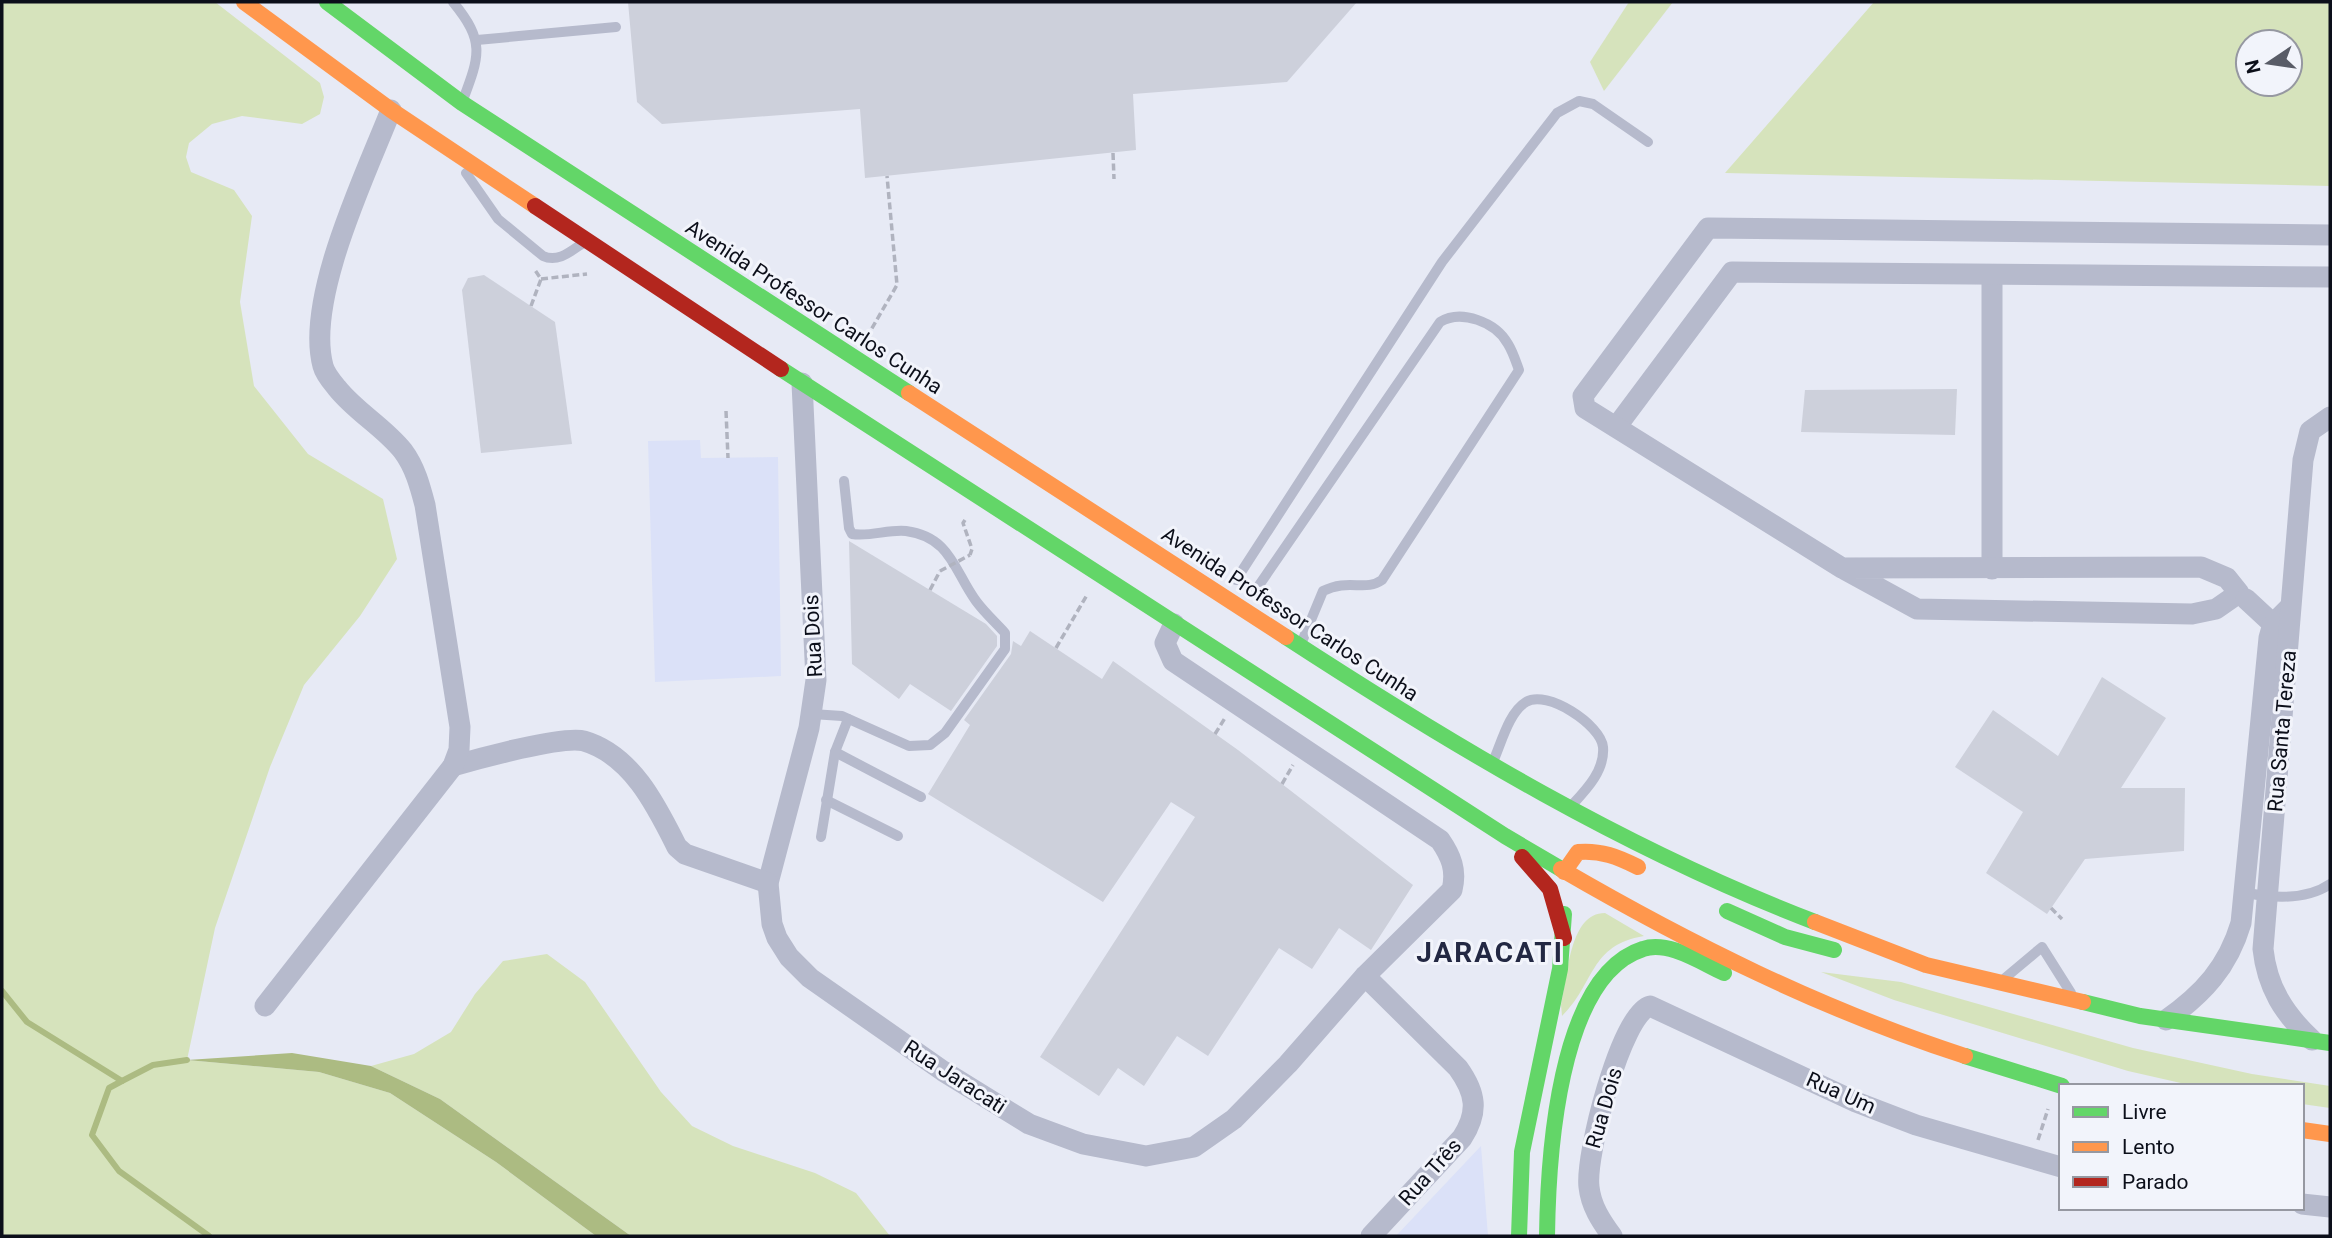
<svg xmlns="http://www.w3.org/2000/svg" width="2332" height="1238" font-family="Roboto,sans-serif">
	<rect width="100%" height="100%" fill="#e7eaf5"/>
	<!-- built -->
	<g fill="#dbe1f8">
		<polygon points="700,440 701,458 778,457 781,676 655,682 648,441"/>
		<polygon points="1481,1146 1488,1236 1396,1236"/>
	</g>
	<!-- green -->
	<g fill="#d6e3bc" fill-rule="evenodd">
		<polygon points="2,2 215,2 320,83 324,97 320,114 302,124 242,116 212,124 189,143 186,157 191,172 234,190 252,216 240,302 254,386 308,454 383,499 397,559 360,616 304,685 270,767 215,928 187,1060 319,1072 390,1093 496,1162 596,1236 5,1236 2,1233"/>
		<polygon points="1629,2 1673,2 1604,91 1590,62"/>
		<path d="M1874,2H2330V186L1725,173ZM2290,42V84H2248V42Z"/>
		<path d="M1605,913L1644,936C1589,945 1595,984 1562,1016L1561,1005C1568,976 1569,913 1605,913Z"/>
		<polygon points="547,954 585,982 661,1092 692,1126 733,1146 815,1173 856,1193 890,1236 631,1236 440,1099 371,1066 414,1054 451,1032 475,994 503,961"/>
		<polygon points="1821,972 1901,982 2133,1048 2252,1074 2330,1086 2330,1108 2302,1104 2302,1086 2194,1086 2128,1071 1894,1000"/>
	</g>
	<!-- water -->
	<polygon fill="#acbb82" points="292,1053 371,1066 440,1099 631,1236 596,1236 496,1162 390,1093 319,1072 187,1060"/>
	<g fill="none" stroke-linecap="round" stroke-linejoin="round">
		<!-- stream -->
		<g stroke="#acbb82" stroke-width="6">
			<polyline points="2,991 27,1022 122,1081 153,1065 187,1060"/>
			<polyline points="122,1081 109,1088 92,1135 119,1171 209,1236"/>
		</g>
	</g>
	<!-- building -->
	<g fill="#cdd0db">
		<polygon points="628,2 1357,2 1287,82 1133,94 1136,150 865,178 860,109 662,124 637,102"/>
		<polygon points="484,275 555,322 572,444 481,453 462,290 468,278"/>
		<polygon points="1957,389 1955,435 1801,432 1805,390"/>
		<polygon points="849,541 986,624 997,636 997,646 951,711 910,684 899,699 852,664"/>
		<polygon points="1030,631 1102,679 1113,661 1238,750 1413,885 1371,950 1339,928 1312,969 1279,948 1208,1056 1177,1036 1144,1086 1118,1068 1099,1096 1040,1057 1195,817 1171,802 1103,902 928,794 970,725 964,720 1011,654 1013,641 1021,646"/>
		<polygon points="2102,677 2166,718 2121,788 2185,788 2184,851 2085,859 2047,914 1986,873 2023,812 1955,767 1993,710 2058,756"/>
	</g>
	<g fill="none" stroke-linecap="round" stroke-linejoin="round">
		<!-- path -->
		<g stroke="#b0b3bf" stroke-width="3.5" stroke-dasharray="7 3.5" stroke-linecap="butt">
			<polyline points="1113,153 1114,179"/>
			<polyline points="541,279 587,274"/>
			<polyline points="531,306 541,279 535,270"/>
			<polyline points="866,333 868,335 897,285 887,176"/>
			<polyline points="726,411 728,458"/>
			<polyline points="965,520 963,523 972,549 970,555"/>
			<polyline points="930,590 940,571"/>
			<polyline points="1056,648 1087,595"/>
			<polyline points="1215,734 1225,718"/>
			<polyline points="1282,784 1293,765"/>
			<polyline points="2051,908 2062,919"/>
			<polyline points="2038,1140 2048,1109"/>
		</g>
		<!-- lane -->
		<g stroke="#b6bacc" stroke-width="10">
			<path d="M453,2C485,41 480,55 463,100"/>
			<polyline points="477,40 616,27"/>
			<path d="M466,173L498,219L543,256C558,263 571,251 583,243"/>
			<polyline points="1236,580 1442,262 1557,113 1579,101 1593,104 1648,142"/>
			<path d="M1253,594L1440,322C1461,309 1496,322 1508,344C1513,352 1516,362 1519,370L1382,580C1365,592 1349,578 1323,591L1301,644"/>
			<path d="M812,714L842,716L909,746L930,745L945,733L1005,649V633C995,622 984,612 976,601C954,571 951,537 906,531C889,529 870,537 852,534L849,528L844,481"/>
			<polyline points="835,752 921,797"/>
			<path d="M1492,764C1501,745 1508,713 1526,702C1547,689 1601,725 1603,747C1605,770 1587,789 1573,804"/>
			<polyline points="826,800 898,836"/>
			<polyline points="821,837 835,752 848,719"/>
			<path d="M2247,893C2273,898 2307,900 2330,884"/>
			<polyline points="2005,978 2042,947 2071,993"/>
		</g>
		<!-- street -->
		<g stroke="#b6bacc" stroke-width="21">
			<polyline points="1992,276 1992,569"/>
			<path d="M802,383L816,680L809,728L768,883L772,924L777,938L789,957L810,978L943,1071L1029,1124L1083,1144L1146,1156L1194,1147L1234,1119L1288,1064L1365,976L1452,890C1457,870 1451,856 1440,840L1173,661L1165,643L1174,624"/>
			<polyline points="1617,426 1732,272 2330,277"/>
			<polyline points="1842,568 2201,567 2227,578 2239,593 2216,609 2192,614 1917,609 1842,568 1585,408 1583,396 1708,228 2330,235"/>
			<polyline points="2246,599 2273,624"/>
			<path d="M453,766C477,759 564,735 584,741C632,755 657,807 677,847L685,854L768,883"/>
			<path d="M1365,976L1458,1068C1476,1093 1479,1112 1462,1138L1371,1236"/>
			<path d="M265,1006L453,766L459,750L460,727L425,505C420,486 415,467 403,451C384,427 356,412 337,388C332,382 325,374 323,366C305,299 366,174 391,110"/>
			<path d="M2166,1020C2203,994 2228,967 2241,923L2269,638L2273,624L2288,609"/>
			<path d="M2312,1040C2284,1014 2267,987 2263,949L2303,460L2310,431L2330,417"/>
			<polyline points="2302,1204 2330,1207"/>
			<path d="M1612,1236C1601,1221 1591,1206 1589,1187C1585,1156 1621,1014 1650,1006L1856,1102L1916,1125L2061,1167"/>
		</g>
		<!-- fast -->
		<g stroke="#63d668" stroke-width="16">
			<polyline points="327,2 462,103 909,393"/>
			<polyline points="781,369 1505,836 1561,869"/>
			<path d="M1286,637C1455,747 1627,850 1815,922"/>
			<polyline points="1727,911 1785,937 1834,950"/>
			<polyline points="2083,1002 2140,1016 2330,1043"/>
			<polyline points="1965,1056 2062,1086"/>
			<polyline points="1519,1236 1522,1152 1560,969 1564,914"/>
			<path d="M1547,1236C1548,1162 1557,976 1643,949C1668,940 1702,963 1724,973"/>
		</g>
		<!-- slow -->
		<g stroke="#ff974d" stroke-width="16">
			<polyline points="244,2 391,110 535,206"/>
			<polyline points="909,393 1286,637"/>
			<path d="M1561,869C1690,944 1823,1010 1965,1056"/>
			<path d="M1564,872L1578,852C1601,850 1618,857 1638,867"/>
			<polyline points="1815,922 1926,965 2083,1002"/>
			<polyline points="2302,1130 2330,1134"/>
		</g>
		<!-- jam -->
		<g stroke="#b3261e" stroke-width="16">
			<polyline points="535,206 781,369"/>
			<polyline points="1522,857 1550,889 1564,938"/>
		</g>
		<!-- path-bridge -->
		<polyline stroke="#b0b3bf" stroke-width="3.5" stroke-dasharray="7 3.5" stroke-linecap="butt" points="940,571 970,555"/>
	</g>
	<g text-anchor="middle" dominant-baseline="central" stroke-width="6" stroke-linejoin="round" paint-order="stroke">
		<!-- street labels -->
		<g font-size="21" fill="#0c0f1a" stroke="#f2f4fb">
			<text transform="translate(814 307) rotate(33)">Avenida Professor Carlos Cunha</text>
			<text transform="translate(1290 614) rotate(33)">Avenida Professor Carlos Cunha</text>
			<text transform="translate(813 636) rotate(-93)">Rua Dois</text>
			<text transform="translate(2282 731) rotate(-85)">Rua Santa Tereza</text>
			<text transform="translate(955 1077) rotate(33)">Rua Jaracati</text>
			<text transform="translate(1841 1093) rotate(24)">Rua Um</text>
			<text transform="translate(1604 1108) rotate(-74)">Rua Dois</text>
			<text transform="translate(1430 1172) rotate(-48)">Rua Três</text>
		</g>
		<!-- district labels -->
		<g font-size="28" font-weight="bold" letter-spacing="2" fill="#232843" stroke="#f2f4fb">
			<text x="1490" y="952">JARACATI</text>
		</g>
	</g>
	<!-- border -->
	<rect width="2332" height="1238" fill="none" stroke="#0c0f1a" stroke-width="7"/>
	<!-- legend -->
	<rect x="2059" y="1084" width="245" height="126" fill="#f2f4fb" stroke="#9698a1" stroke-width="2"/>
	<rect x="2073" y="1107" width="35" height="10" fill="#63d668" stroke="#9698a1" stroke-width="2"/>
	<text x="2122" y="1119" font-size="21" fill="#0c0f1a">Livre</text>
	<rect x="2073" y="1142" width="35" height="10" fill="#ff974d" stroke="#9698a1" stroke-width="2"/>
	<text x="2122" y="1154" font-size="21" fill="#0c0f1a">Lento</text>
	<rect x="2073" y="1177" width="35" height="10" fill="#b3261e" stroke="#9698a1" stroke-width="2"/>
	<text x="2122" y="1189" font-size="21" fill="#0c0f1a">Parado</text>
	<!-- north arrow -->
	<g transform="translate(2269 63) rotate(257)"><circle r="33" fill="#f2f4fb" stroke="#9698a1" stroke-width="2"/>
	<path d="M0-5L12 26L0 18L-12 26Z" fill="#595c67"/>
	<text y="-10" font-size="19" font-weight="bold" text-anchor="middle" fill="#0c0f1a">N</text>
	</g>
</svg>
